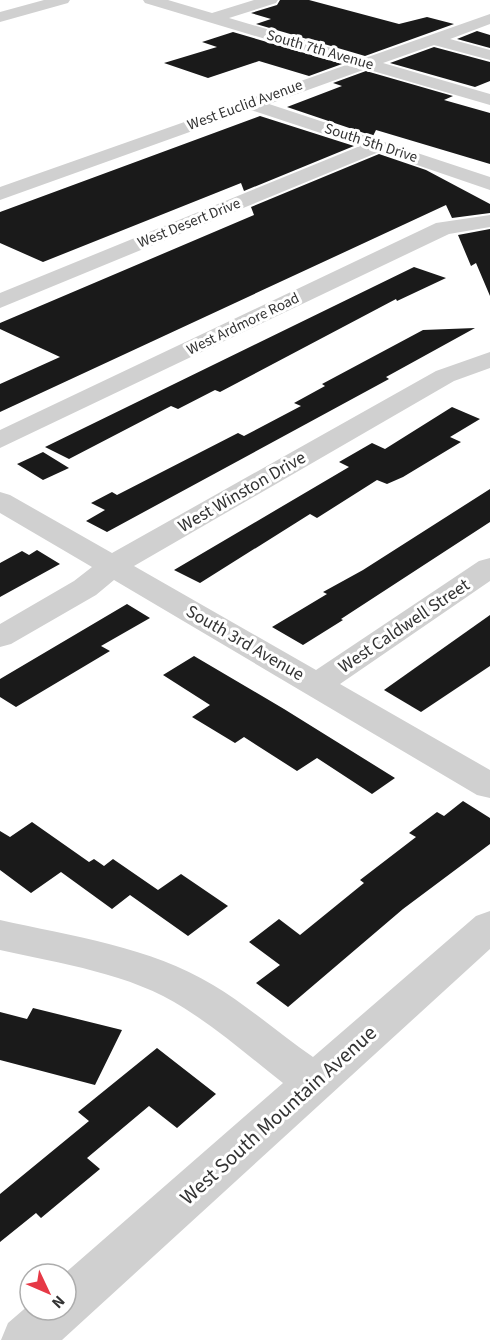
<svg xmlns="http://www.w3.org/2000/svg" width="490" height="1340" font-family="'Source Sans 3',sans-serif">
	<rect width="100%" height="100%" fill="#fff"/>
	<!-- building -->
	<g fill="#1a1a1a">
		<polygon points="280,0 309,0 399,24 427,17 454,24 365,56 256,24 271,19 251,13 277,5"/>
		<polygon points="477,31 490,35 490,48 457,39"/>
		<polygon points="233,32 342,64 309,76 259,61 208,78 164,63 217,47 202,42"/>
		<polygon points="434,47 490,62 490,81 475,87 390,63"/>
		<polygon points="366,71 453,96 444,100 490,113 490,164 376,130 373,136 287,107 342,86 333,83"/>
		<polygon points="260,116 354,146 244,191 241,183 43,262 0,243 0,212"/>
		<polygon points="379,154 426,170 490,204 490,213 452,218 446,205 0,412 0,384 60,357 0,329 0,323 254,215 251,207"/>
		<polygon points="490,229 490,296 476,263 471,266 458,235"/>
		<polygon points="414,267 446,278 397,301 396,299 220,392 215,390 178,409 171,406 69,459 45,447"/>
		<polygon points="475,328 386,377 389,379 107,532 86,521 105,510 91,503 112,492 117,495 238,433 244,436 301,406 294,403 325,386 322,384 423,330"/>
		<polygon points="452,407 480,419 450,437 461,442 403,477 387,484 377,480 317,518 310,514 200,583 174,570 349,467 339,462 372,443 385,449"/>
		<polygon points="43,452 69,468 43,480 17,464"/>
		<polygon points="490,489 490,522 341,619 343,620 303,645 272,627 327,594 323,592 363,570"/>
		<polygon points="37,550 60,564 0,597 0,563 22,551 29,555"/>
		<polygon points="127,604 150,618 101,646 110,651 16,707 0,697 0,679"/>
		<polygon points="490,615 490,666 421,712 384,690"/>
		<polygon points="194,656 284,709 395,778 372,794 317,758 297,771 244,737 235,743 192,717 210,705 163,675"/>
		<polygon points="463,801 490,818 490,844 403,909 288,1007 256,983 280,965 249,942 279,919 300,935 364,883 360,880 416,837 409,833 437,812 444,816"/>
		<polygon points="32,822 89,862 94,859 104,866 113,859 158,890 181,874 228,906 188,936 130,895 112,909 61,872 31,893 0,870 0,831 10,837"/>
		<polygon points="33,1008 122,1030 95,1085 0,1060 0,1012 27,1019"/>
		<polygon points="157,1048 216,1094 177,1128 149,1106 87,1158 100,1169 41,1218 36,1213 0,1242 0,1194 89,1121 78,1112"/>
	</g>
	<g fill="none" stroke-linecap="round" stroke-linejoin="round">
		<!-- minor -->
		<g fill="#d0d0d0" fill-rule="evenodd">
			<polygon points="44,0 70,0 68,3 0,22 0,12"/>
			<polygon points="143,0 168,0 212,13 254,0 278,0 276,3 229,18 365,58 490,14 490,24 450,39 490,50 490,60 434,45 383,63 490,94 490,105 366,69 269,104 490,177 490,190 379,152 0,308 0,293 360,146 251,110 0,200 0,187 349,64 145,3"/>
			<polygon points="490,215 490,227 449,234 0,448 0,430 436,223"/>
			<polygon points="490,352 490,368 454,381 134,566 316,670 479,561 490,558 490,581 340,684 490,770 490,798 477,795 114,580 96,595 11,644 0,647 0,624 74,581 92,567 0,513 0,492 10,495 112,553 436,371"/>
			<path d="M490,911V949L62,1340H1L8,1323L30,1304V1310H66L64,1274L283,1083C251,1058 219,1030 184,1008C130,973 61,964 0,950V920C71,936 151,947 213,985C248,1006 280,1034 313,1057L476,916Z"/>
		</g>
	</g>
	<g text-anchor="middle" dominant-baseline="central" stroke-width="6" stroke-linejoin="round" paint-order="stroke">
		<!-- far-street labels -->
		<g font-size="15" fill="#333" stroke="#fff">
			<text transform="translate(320 50) rotate(16)">South 7th Avenue</text>
			<text transform="translate(245 105) rotate(-20)">West Euclid Avenue</text>
			<text transform="translate(371 143) rotate(18)">South 5th Drive</text>
			<text transform="translate(189 223) rotate(-22)">West Desert Drive</text>
			<text transform="translate(243 324) rotate(-26)">West Ardmore Road</text>
		</g>
		<!-- street labels -->
		<g font-size="18" fill="#333" stroke="#fff">
			<text transform="translate(242 492) rotate(-30)">West Winston Drive</text>
			<text transform="translate(404 626) rotate(-34)">West Caldwell Street</text>
			<text transform="translate(245 643) rotate(30)">South 3rd Avenue</text>
		</g>
		<!-- near-street labels -->
		<g font-size="21" fill="#333" stroke="#fff">
			<text transform="translate(278 1115) rotate(-42)">West South Mountain Avenue</text>
		</g>
	</g>
	<!-- north arrow -->
	<g transform="translate(48 1292) rotate(134)"><circle r="28" fill="#ffffff" stroke="#adadad" stroke-width="1.5"/>
	<path d="M0-4.5L10 22L0 15L-10 22Z" fill="#e63946"/>
	<text y="-9" font-size="16" font-weight="bold" text-anchor="middle" fill="#333333">N</text>
	</g>
</svg>
